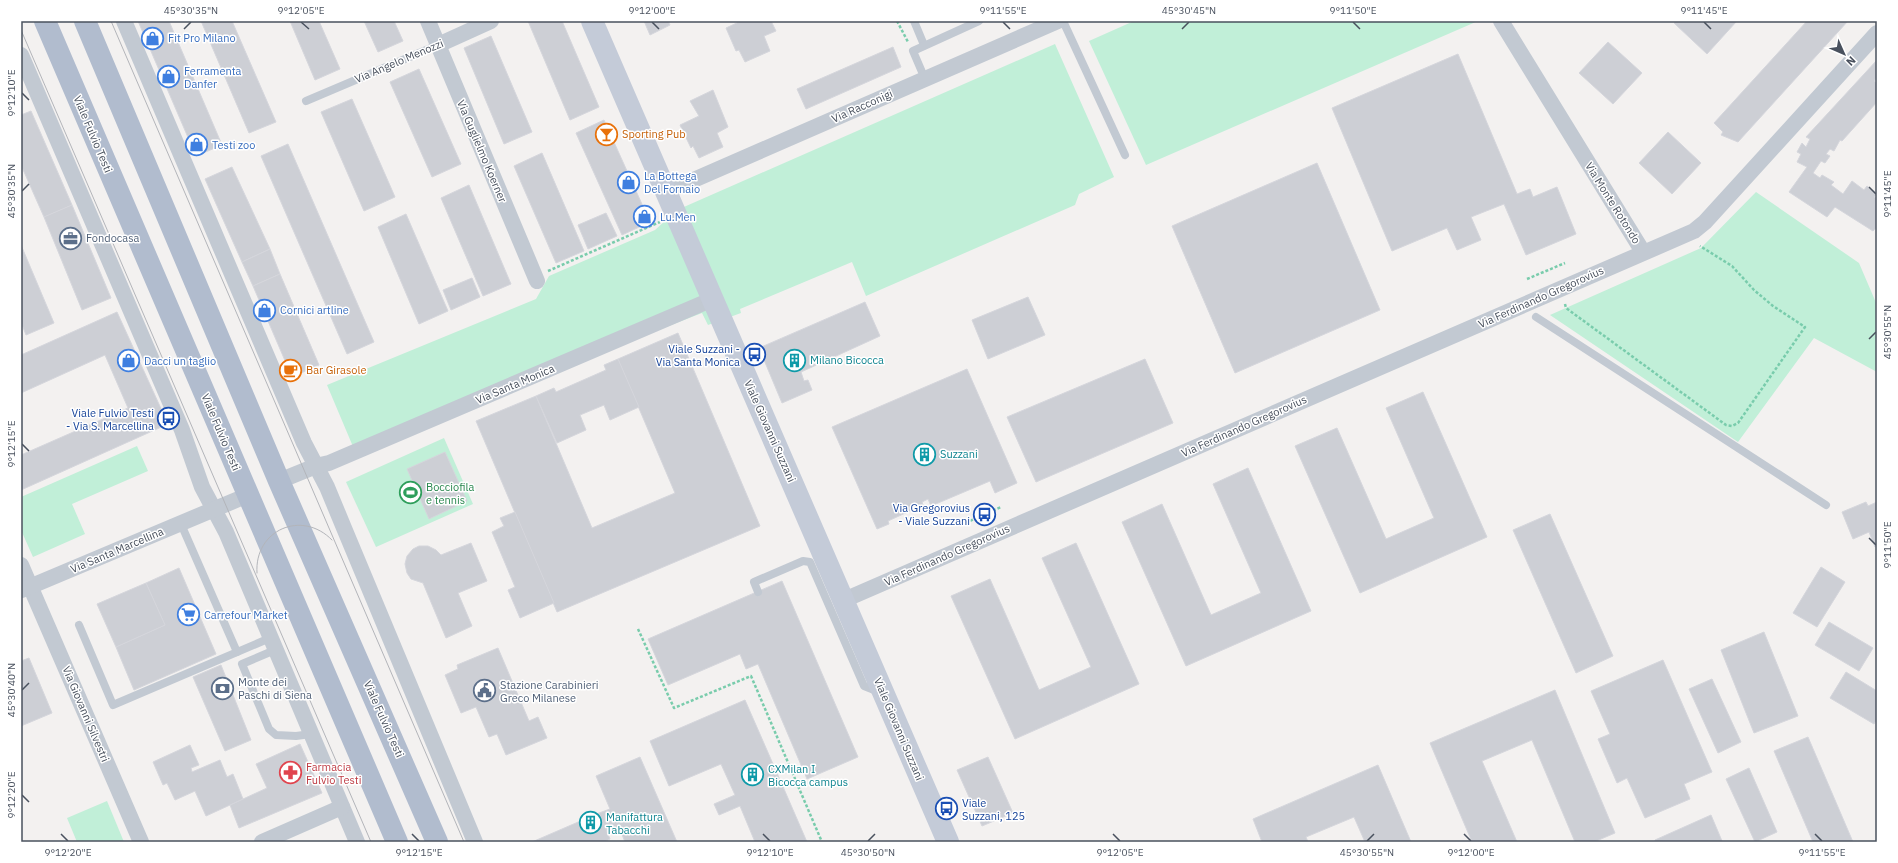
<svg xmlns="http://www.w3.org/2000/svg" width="1898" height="863" font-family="'IBM Plex Sans',sans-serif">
	<rect width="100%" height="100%" fill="#f3f1f0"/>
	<!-- green -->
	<g fill="#c1efd8">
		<polygon points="1134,21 1478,21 1146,165 1089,41"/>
		<polygon points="1055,44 1114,177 1079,194 1075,205 866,296 852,262 740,309 741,313 708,325 702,313 354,449 327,385 536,299 549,276 655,230 677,210"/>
		<polygon points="1756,192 1859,263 1877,305 1877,372 1814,338 1738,442 1550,315 1701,248"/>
		<polygon points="444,438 473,504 376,547 346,482"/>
		<polygon points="137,446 148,471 72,504 85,534 33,557 21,530 21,497"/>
		<polygon points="107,801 124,842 77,842 67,818"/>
	</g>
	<!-- building -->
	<g fill="#cdcfd5" stroke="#d5d6dc">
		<polygon points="138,21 169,21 222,145 196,156"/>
		<polygon points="201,21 232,21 276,122 249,133"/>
		<polygon points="290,21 319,21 340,69 315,80"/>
		<polygon points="364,21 394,21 403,41 378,52"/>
		<polygon points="528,21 562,21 599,107 570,120"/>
		<polygon points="644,21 668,21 670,25 650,35"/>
		<polygon points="741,21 771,21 776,31 764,36 770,51 745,62 739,50 736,51 726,28"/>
		<polygon points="1676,21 1735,21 1736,22 1707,54 1674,23"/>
		<polygon points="1807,21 1848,21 1738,142 1721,135 1723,132 1714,123"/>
		<polygon points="491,36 532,132 504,144 464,48"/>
		<polygon points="1608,42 1642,73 1613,104 1579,73"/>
		<polygon points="893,47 901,67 806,109 797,89"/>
		<polygon points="1458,54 1517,194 1530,189 1533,197 1557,187 1576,234 1526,255 1504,204 1471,217 1481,240 1457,250 1447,228 1392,251 1332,108"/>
		<polygon points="1877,60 1877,77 1874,81 1877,84 1877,102 1842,141 1840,140 1834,151 1830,149 1826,154 1830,156 1825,163 1821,161 1813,173 1820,178 1822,175 1834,182 1831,185 1843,194 1852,181 1864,190 1867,186 1877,194 1874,197 1877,198 1877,227 1873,231 1835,207 1827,217 1789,192 1807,167 1797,162 1801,154 1797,152 1802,143 1806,147 1810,139 1806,137"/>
		<polygon points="419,69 461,164 432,177 390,82"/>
		<polygon points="713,90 728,127 717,133 723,147 699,158 693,146 691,148 680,125 699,116 690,101"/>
		<polygon points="352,99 395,197 364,211 321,112"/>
		<polygon points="31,111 72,205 44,217 21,165 21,115"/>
		<polygon points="604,120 650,222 622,235 576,133"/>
		<polygon points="1668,132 1701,163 1672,194 1639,163"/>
		<polygon points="288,144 374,342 347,354 261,156"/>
		<polygon points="542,153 584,251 556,263 514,166"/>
		<polygon points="1317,163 1380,310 1235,373 1172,226"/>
		<polygon points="232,167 270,249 242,262 205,179"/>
		<polygon points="469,185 511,284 483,296 441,198"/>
		<polygon points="72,205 111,298 82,310 44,217"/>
		<polygon points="606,213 617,236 588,249 578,225"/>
		<polygon points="406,214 448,311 419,324 378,227"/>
		<polygon points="21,245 54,323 26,335 21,322"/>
		<polygon points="270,249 280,274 253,286 242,262"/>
		<polygon points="280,274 319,365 292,377 253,286"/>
		<polygon points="472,278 480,297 451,310 443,290"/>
		<polygon points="1028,297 1045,335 988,359 972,320"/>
		<polygon points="865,302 880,336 801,372 804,381 808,380 812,390 782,403 759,348"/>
		<polygon points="117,312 168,424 21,490 21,455 128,408 105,355 21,393 21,355"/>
		<polygon points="678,333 760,526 557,612 476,421 536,396 592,528 675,493 618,359"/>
		<polygon points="618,359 639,407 610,420 604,405 580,415 586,430 557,443 536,396 554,388 556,392 606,370 604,365"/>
		<polygon points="1145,359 1173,423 1036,482 1007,417"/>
		<polygon points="967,369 1017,483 995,493 990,481 931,506 928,499 922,502 923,505 888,521 889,524 877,529 832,427"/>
		<polygon points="1423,392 1487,537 1360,593 1295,446 1337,428 1386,539 1434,518 1386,408"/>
		<polygon points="445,452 467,501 429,519 407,469"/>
		<polygon points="1248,468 1311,611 1186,666 1122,522 1162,504 1211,615 1261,593 1213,484"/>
		<polygon points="1866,502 1868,506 1877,502 1877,546 1875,547 1869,532 1853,539 1842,512"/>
		<polygon points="515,512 554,603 520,618 508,590 515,587 492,532 504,526 500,518"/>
		<polygon points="1550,514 1613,656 1576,673 1513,530"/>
		<polygon points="471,543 487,581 458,593 472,626 446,638 423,583 411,579 407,573 405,564 407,556 413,549 419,546 428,546 436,550 441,555"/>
		<polygon points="1076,543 1139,684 1015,739 951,596 990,579 1039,690 1091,667 1042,558"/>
		<polygon points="1821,567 1845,582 1817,627 1793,613"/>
		<polygon points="179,568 216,654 134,690 116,647 165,625 146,583"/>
		<polygon points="782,581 858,757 807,779 758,664 746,669 740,654 668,685 648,639"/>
		<polygon points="146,583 165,625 116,647 97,604"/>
		<polygon points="1829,622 1873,648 1859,671 1815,645"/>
		<polygon points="1764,632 1798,716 1754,733 1721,650"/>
		<polygon points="498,648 529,721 538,717 547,738 506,755 497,734 489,737 476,707 461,713 445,675 458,669 457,665"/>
		<polygon points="29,658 52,713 21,726 21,661"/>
		<polygon points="1663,660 1712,772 1684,784 1690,799 1645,818 1627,778 1617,783 1598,739 1610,734 1591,691"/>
		<polygon points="221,665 251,740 225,751 193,677"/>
		<polygon points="1846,672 1877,691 1877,719 1874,724 1830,698"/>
		<polygon points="1712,679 1741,742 1718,753 1689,689"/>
		<polygon points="1555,690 1615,833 1594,842 1575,842 1532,740 1482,761 1517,842 1472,842 1430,743"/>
		<polygon points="745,700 784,789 807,842 755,842 740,806 719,815 714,804 735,795 721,764 669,786 650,741"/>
		<polygon points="1808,737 1853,842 1813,842 1774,751"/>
		<polygon points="300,744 322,793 239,828 230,805 267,788 256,764"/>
		<polygon points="190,745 199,765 191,768 192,772 220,760 227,777 233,774 243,799 206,816 195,791 175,800 167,783 163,785 153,762"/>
		<polygon points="640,757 677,842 625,842 619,827 607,832 599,813 610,809 596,776"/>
		<polygon points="988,757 1013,813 982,826 957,770"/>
		<polygon points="1378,765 1411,842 1365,842 1354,817 1306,837 1308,842 1262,842 1253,819"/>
		<polygon points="1749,768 1777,832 1755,842 1726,779"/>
		<polygon points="599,813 610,839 604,842 532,842"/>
		<polygon points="1711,815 1722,841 1655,842 1655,840"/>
	</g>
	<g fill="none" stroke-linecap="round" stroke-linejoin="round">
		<!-- path -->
		<g stroke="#79ccac" stroke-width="2.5" stroke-dasharray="3 2" stroke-linecap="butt">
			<polyline points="897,21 908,42"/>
			<polyline points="548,271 660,222"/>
			<polyline points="1527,279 1565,263"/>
			<polyline points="1565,304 1566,308 1726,425 1732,426 1738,423 1805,327 1773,306 1754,290 1732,266 1700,246"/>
			<polyline points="961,525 1001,507"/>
			<polyline points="638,629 674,708 751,676 822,842"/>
		</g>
		<!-- lane -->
		<g stroke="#c2c9d2" stroke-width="8">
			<polyline points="914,21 924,45"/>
			<polyline points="1063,21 1125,155"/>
			<polyline points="925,79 913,51 979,21"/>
			<polyline points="306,101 438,45"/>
			<polyline points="1536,317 1826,505"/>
			<polyline points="181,524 237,652"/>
			<polyline points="758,592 754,582 803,561 810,562 864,686 879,692"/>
			<polyline points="79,625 113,705 270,638"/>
			<polyline points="275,650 242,664 269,729 276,735 296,736 311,734"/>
		</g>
		<!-- street -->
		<g stroke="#c2c9d2" stroke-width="16">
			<polyline points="124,21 304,443 327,487 344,528 475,842"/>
			<polyline points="428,21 537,281"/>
			<polyline points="1501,21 1643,252"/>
			<polyline points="438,45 491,21"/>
			<polyline points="21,55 182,430 202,487 226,532 357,842"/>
			<polyline points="666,192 1058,21"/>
			<polyline points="279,481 316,466 329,463 713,299"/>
			<polyline points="21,565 141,842"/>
			<polyline points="22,590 248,495"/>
			<polyline points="844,600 1694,231 1705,222 1877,33"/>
			<polyline points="262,842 342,807"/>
		</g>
		<!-- secondary -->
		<polyline stroke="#c4cbd8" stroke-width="22" points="592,21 948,842"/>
		<!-- primary -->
		<g stroke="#b1bcce" stroke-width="22">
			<polyline points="45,21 397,842"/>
			<polyline points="85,21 279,481 437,842"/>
		</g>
		<!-- tram -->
		<g stroke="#b3b5ba" stroke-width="1">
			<polyline points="111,21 464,842"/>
			<polyline points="21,30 371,842"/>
			<path d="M257,573C254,530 302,509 332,540"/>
		</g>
	</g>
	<!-- ticks -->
	<path fill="none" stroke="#49515e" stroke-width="1.5" d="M301,22L309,29M652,22L659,29M1003,22L1010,29M1353,22L1360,29M1704,22L1711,29M184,29L191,22M1182,29L1189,22M22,93L29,100M1869,187L1876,194M22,191L29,184M1869,339L1876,332M22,444L29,451M1869,538L1876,545M22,690L29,683M22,795L29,802M61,834L68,841M412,834L419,841M763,834L770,841M1113,834L1120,841M1464,834L1471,841M1815,834L1822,841M868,841L875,834M1367,841L1374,834"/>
	<!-- icons -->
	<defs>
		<symbol id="shop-ring" viewBox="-11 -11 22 22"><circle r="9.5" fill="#fff" stroke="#3f7fe0" stroke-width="1.5"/><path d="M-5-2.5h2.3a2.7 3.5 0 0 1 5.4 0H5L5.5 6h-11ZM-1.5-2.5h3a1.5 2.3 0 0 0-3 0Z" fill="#3f7fe0"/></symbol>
		<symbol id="bar-ring" viewBox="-11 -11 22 22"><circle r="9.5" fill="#fff" stroke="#e8710a" stroke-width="1.5"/><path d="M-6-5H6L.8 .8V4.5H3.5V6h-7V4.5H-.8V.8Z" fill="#e8710a"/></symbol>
		<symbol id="office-ring" viewBox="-11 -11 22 22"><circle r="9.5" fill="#fff" stroke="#5c6f8a" stroke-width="1.5"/><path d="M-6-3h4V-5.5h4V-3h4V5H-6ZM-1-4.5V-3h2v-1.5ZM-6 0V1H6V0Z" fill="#5c6f8a"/></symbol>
		<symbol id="bus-ring" viewBox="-11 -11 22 22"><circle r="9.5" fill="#fff" stroke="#1a4fb4" stroke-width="1.5"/><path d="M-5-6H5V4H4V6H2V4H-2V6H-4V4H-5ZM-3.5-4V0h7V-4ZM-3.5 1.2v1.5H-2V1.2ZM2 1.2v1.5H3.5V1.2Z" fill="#1a4fb4"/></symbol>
		<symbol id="building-ring" viewBox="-11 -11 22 22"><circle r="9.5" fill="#fff" stroke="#0f9aa8" stroke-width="1.5"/><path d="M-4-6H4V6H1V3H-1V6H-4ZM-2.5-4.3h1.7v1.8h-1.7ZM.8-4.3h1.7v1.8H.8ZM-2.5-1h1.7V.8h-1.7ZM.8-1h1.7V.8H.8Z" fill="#0f9aa8"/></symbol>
		<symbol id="cafe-ring" viewBox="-11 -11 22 22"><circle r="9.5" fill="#fff" stroke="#e8710a" stroke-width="1.5"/><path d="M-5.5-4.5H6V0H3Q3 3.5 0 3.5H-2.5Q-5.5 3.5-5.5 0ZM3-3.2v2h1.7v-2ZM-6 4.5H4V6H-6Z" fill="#e8710a"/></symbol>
		<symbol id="stadium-ring" viewBox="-11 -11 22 22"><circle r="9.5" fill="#fff" stroke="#2e9e5b" stroke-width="1.5"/><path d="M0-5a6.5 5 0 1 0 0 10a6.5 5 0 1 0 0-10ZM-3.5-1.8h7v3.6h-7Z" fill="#2e9e5b"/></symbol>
		<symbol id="supermarket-ring" viewBox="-11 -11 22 22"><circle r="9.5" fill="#fff" stroke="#3f7fe0" stroke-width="1.5"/><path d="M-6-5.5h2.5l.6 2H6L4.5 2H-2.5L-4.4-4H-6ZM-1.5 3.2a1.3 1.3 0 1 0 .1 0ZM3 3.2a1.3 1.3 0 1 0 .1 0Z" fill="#3f7fe0"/></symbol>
		<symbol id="bank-ring" viewBox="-11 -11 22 22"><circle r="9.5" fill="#fff" stroke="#5c6f8a" stroke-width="1.5"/><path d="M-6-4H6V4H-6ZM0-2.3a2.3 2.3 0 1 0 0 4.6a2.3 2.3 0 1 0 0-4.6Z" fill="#5c6f8a"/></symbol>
		<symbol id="civic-ring" viewBox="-11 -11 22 22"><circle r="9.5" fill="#fff" stroke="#5c6f8a" stroke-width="1.5"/><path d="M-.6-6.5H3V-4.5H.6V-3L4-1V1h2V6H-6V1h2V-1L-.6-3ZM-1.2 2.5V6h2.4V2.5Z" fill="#5c6f8a"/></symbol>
		<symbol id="pharmacy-ring" viewBox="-11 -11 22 22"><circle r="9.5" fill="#fff" stroke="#e0444e" stroke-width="1.5"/><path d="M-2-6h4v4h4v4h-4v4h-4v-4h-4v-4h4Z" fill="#e0444e"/></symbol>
	</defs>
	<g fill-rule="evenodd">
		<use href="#shop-ring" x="140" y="26" width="25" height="25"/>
		<use href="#shop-ring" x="156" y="64" width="25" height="25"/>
		<use href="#bar-ring" x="594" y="122" width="25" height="25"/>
		<use href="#shop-ring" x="184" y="132" width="25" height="25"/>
		<use href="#shop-ring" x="616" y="170" width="25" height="25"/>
		<use href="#shop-ring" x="632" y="204" width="25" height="25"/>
		<use href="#office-ring" x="58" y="226" width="25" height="25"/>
		<use href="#shop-ring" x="252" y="298" width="25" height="25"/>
		<use href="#bus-ring" x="742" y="342" width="25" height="25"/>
		<use href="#building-ring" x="782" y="348" width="25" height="25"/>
		<use href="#shop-ring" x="116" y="348" width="25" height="25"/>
		<use href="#cafe-ring" x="278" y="358" width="25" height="25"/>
		<use href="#bus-ring" x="156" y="406" width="25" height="25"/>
		<use href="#building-ring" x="912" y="442" width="25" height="25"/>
		<use href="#stadium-ring" x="398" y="480" width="25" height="25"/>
		<use href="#bus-ring" x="972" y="502" width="25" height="25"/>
		<use href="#supermarket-ring" x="176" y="602" width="25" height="25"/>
		<use href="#bank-ring" x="210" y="676" width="25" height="25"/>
		<use href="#civic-ring" x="472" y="678" width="25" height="25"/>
		<use href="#pharmacy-ring" x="278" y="760" width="25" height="25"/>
		<use href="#building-ring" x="740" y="762" width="25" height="25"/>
		<use href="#bus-ring" x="934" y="796" width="25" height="25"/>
		<use href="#building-ring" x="578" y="810" width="25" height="25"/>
	</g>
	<g text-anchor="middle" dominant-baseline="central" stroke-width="3" stroke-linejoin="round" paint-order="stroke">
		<!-- shop labels -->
		<g font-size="11" fill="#366cbe" stroke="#fff" text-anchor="start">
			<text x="168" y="38">Fit Pro Milano</text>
			<text x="184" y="71">Ferramenta<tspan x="184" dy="13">Danfer</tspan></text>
			<text x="212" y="145">Testi zoo</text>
			<text x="644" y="176">La Bottega<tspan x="644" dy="13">Del Fornaio</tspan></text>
			<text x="660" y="217">Lu.Men</text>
			<text x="280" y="310">Cornici artline</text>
			<text x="144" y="361">Dacci un taglio</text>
			<text x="204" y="615">Carrefour Market</text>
		</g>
		<!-- street labels -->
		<g font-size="11" fill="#49515e" stroke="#fff">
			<text transform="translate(399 61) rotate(-23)">Via Angelo Menozzi</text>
			<text transform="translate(862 106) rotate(-24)">Via Racconigi</text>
			<text transform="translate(93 134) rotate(67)">Viale Fulvio Testi</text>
			<text transform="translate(482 151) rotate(67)">Via Guglielmo Koerner</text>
			<text transform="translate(1613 203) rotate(58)">Via Monte Rotondo</text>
			<text transform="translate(1541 297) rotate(-24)">Via Ferdinando Gregorovius</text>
			<text transform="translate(515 384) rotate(-23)">Via Santa Monica</text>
			<text transform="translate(1244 426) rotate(-24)">Via Ferdinando Gregorovius</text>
			<text transform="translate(770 431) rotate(66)">Viale Giovanni Suzzani</text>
			<text transform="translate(221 432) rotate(67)">Viale Fulvio Testi</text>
			<text transform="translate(117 550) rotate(-23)">Via Santa Marcellina</text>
			<text transform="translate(947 555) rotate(-24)">Via Ferdinando Gregorovius</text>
			<text transform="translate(86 714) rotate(67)">Via Giovanni Silvestri</text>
			<text transform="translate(384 719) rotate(66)">Viale Fulvio Testi</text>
			<text transform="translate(899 729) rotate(67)">Viale Giovanni Suzzani</text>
		</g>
		<!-- food labels -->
		<g font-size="11" fill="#c56008" stroke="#fff" text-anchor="start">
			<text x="622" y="134">Sporting Pub</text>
			<text x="306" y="370">Bar Girasole</text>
		</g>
		<!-- service labels -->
		<g font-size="11" fill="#4e5e75" stroke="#fff" text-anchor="start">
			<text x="86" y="238">Fondocasa</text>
			<text x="238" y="682">Monte dei<tspan x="238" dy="13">Paschi di Siena</tspan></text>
			<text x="500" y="685">Stazione Carabinieri<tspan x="500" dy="13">Greco Milanese</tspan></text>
		</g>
		<!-- transit labels -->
		<g font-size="11" fill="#164399" stroke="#fff" text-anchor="end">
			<text x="740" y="349">Viale Suzzani -<tspan x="740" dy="13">Via Santa Monica</tspan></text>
			<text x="154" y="413">Viale Fulvio Testi<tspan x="154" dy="13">- Via S. Marcellina</tspan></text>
			<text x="970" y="508">Via Gregorovius<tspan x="970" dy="13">- Viale Suzzani</tspan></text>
			<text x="962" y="803" text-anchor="start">Viale<tspan x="962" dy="13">Suzzani, 125</tspan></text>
		</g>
		<!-- culture labels -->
		<g font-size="11" fill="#0d838f" stroke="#fff" text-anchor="start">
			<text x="810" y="360">Milano Bicocca</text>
			<text x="940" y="454">Suzzani</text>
			<text x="768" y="769">CXMilan I<tspan x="768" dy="13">Bicocca campus</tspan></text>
			<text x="606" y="817">Manifattura<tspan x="606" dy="13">Tabacchi</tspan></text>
		</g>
		<!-- leisure labels -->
		<g font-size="11" fill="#27864d" stroke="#fff" text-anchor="start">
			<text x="426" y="487">Bocciofila<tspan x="426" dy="13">e tennis</tspan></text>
		</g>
		<!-- health labels -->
		<g font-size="11" fill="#be3a42" stroke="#fff" text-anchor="start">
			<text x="306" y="767">Farmacia<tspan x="306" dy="13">Fulvio Testi</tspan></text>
		</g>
	</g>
	<!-- border -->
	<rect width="1898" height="863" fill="none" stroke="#ffffff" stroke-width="44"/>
	<!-- north arrow -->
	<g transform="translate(1844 54) rotate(135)" stroke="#ffffff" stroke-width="3" paint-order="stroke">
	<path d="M0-3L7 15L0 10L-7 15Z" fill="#49515e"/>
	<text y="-6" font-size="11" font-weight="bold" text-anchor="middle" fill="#49515e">N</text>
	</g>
	<rect x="22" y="22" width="1854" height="819" fill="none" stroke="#49515e" stroke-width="1.5"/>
	<g font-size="10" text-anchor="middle" fill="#49515e">
		<text x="191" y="14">45°30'35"N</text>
		<text x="301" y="14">9°12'05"E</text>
		<text x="652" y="14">9°12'00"E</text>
		<text x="1003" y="14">9°11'55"E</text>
		<text x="1189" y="14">45°30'45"N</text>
		<text x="1353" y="14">9°11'50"E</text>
		<text x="1704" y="14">9°11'45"E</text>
		<text transform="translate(11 93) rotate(-90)" y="4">9°12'10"E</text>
		<text transform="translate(11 191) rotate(-90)" y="4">45°30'35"N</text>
		<text transform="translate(1887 194) rotate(-90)" y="4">9°11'45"E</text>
		<text transform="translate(1887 332) rotate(-90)" y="4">45°30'55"N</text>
		<text transform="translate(11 444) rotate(-90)" y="4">9°12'15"E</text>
		<text transform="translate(1887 545) rotate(-90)" y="4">9°11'50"E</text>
		<text transform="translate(11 690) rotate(-90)" y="4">45°30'40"N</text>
		<text transform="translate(11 795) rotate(-90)" y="4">9°12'20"E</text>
		<text x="68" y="856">9°12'20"E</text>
		<text x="419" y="856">9°12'15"E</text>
		<text x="770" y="856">9°12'10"E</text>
		<text x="868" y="856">45°30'50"N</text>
		<text x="1120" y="856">9°12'05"E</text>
		<text x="1367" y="856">45°30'55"N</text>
		<text x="1471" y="856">9°12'00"E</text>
		<text x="1822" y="856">9°11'55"E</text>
	</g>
</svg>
